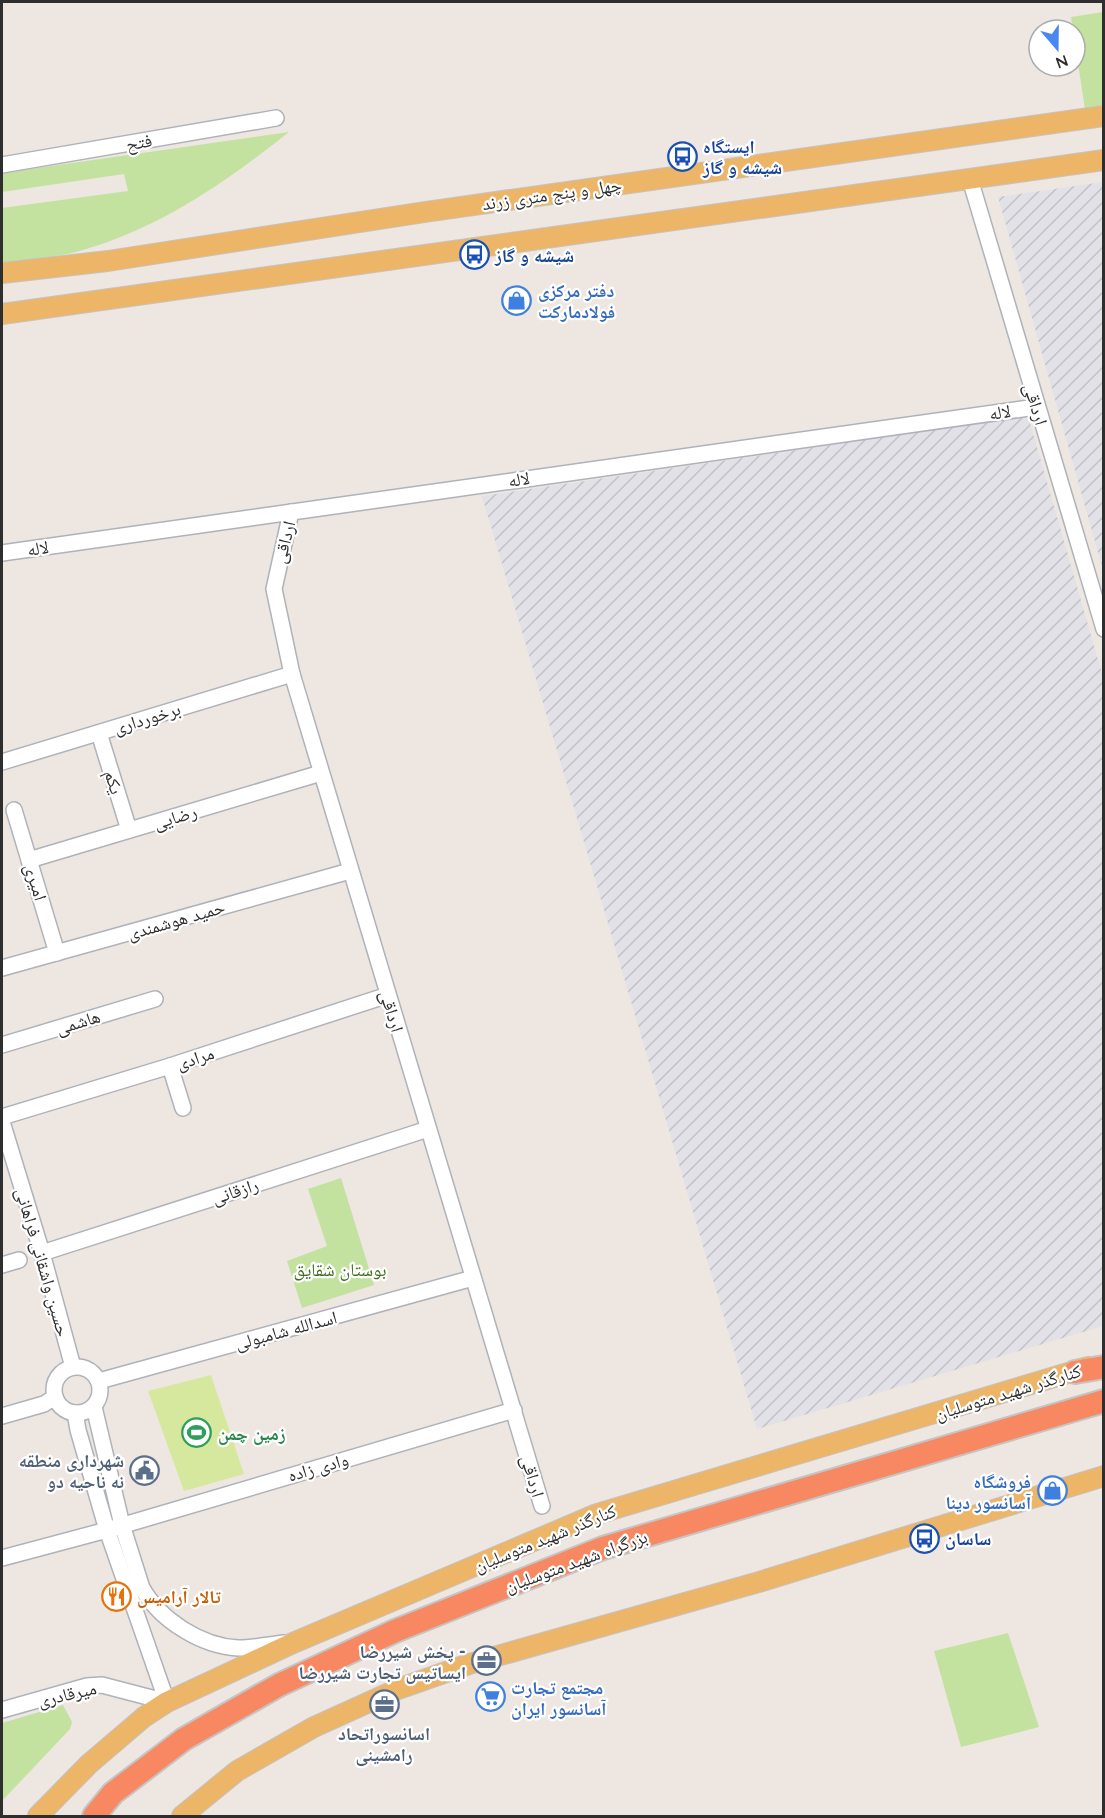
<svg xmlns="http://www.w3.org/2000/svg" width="1105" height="1818" font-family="Quicksand,'Noto Naskh Arabic',sans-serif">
	<defs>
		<pattern id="industrial-furrows" width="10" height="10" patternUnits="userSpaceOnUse" patternTransform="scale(1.5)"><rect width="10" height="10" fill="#e2e1e7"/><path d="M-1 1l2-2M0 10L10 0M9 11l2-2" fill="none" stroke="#c2c1c6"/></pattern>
	</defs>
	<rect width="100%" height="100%" fill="#eee6e1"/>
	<!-- industrial -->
	<g fill="url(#industrial-furrows)">
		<polygon points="1103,182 1104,182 1103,570 998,197"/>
		<polygon points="1028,416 1103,677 1103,1326 757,1429 482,496"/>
	</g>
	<!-- park -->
	<g fill="#c3e2a0">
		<polygon points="1103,12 1103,107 1085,109 1075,44 1075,30 1073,30 1071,17"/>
		<path d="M289,132C226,182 162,227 83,250C58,258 28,259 2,263V208L128,191L124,174L2,192V173Z"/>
		<polygon points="341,1178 374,1285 302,1308 287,1261 327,1246 308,1189"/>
		<polygon points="1008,1633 1039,1727 961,1747 934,1651"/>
		<polygon points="63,1705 72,1722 70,1729 2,1801 2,1723"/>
	</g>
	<!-- pitch -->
	<polygon fill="#d6e89d" points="211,1375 244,1474 184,1491 148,1391"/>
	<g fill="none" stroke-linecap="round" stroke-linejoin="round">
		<defs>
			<g id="minor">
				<polyline points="2,165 276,118"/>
				<polyline points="970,179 1104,629"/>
				<polyline points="291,512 274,589 292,674 542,1506"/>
				<polyline points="2,553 1036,407"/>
				<polyline points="99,733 129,830"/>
				<polyline points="2,762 292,674"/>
				<polyline points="14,810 57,953"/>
				<polyline points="29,860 321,773"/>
				<polyline points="2,968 350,871"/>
				<polyline points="2,1045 155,999"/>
				<polyline points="170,1066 183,1108"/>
				<polyline points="2,1117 170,1066 388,995"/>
				<polyline points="2,1122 42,1253 73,1367"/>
				<polyline points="42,1253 428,1129"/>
				<polyline points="2,1265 19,1260"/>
				<circle cx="77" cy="1390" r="23"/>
				<polyline points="99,1381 473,1278"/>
				<path d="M94,1407L122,1525L142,1588C160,1620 201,1646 238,1648C253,1648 269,1645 284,1643"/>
				<polyline points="75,1413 78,1430 107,1530 167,1702"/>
				<polyline points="2,1416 44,1404 55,1397"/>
				<polyline points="2,1558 107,1530 514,1410"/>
				<polyline points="2,1710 87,1686 102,1685 167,1702"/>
			</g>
			<g id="major">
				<polyline points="2,273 108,261 425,212 1104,116"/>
				<polyline points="2,314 1104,160"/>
				<polyline points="38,1816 89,1764 144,1717 167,1702 293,1643 597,1514 1088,1367"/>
				<polyline points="182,1816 237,1771 314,1727 398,1689 469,1664 759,1582 1104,1476"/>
			</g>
			<g id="highway">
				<polyline points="1075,1372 1104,1367"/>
				<polyline points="94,1816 113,1793 184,1739 279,1685 395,1631 603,1548 1104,1401"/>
			</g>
		</defs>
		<!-- minor casing -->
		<use href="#minor" stroke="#aeb2b9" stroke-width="18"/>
		<!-- major casing -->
		<use href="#major" stroke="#c4c4c4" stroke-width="22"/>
		<!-- highway casing -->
		<use href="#highway" stroke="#c4c4c4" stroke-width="26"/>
		<!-- minor -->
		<use href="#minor" stroke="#fff" stroke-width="15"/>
		<!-- major -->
		<use href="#major" stroke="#ecb568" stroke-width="20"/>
		<!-- highway -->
		<use href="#highway" stroke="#f88862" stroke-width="22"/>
	</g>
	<!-- icons -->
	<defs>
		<symbol id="bus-ring" viewBox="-11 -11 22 22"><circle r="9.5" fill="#fff" stroke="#1a4fb4" stroke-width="1.5"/><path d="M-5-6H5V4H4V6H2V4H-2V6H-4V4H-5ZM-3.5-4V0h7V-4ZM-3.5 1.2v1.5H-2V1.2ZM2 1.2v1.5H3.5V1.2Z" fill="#1a4fb4"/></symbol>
		<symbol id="shop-ring" viewBox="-11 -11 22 22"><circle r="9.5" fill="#fff" stroke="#3f7fe0" stroke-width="1.5"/><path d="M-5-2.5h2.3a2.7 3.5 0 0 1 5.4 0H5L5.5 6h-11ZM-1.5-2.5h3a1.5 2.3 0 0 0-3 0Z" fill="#3f7fe0"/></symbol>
		<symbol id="stadium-ring" viewBox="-11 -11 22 22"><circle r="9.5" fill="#fff" stroke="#2e9e5b" stroke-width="1.5"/><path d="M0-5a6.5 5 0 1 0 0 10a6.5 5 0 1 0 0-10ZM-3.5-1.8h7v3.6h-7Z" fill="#2e9e5b"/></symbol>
		<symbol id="civic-ring" viewBox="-11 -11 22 22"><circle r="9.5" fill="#fff" stroke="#5c6f8a" stroke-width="1.5"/><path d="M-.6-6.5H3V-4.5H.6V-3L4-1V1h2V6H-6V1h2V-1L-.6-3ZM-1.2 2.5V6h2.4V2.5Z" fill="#5c6f8a"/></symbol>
		<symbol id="restaurant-ring" viewBox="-11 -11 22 22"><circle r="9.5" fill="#fff" stroke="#e8710a" stroke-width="1.5"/><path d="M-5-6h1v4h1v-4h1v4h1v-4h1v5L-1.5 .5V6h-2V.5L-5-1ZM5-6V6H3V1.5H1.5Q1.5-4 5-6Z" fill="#e8710a"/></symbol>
		<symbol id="office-ring" viewBox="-11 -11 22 22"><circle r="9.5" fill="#fff" stroke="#5c6f8a" stroke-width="1.5"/><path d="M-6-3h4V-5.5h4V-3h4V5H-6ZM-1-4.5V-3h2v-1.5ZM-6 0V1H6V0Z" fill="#5c6f8a"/></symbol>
		<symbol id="supermarket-ring" viewBox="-11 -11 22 22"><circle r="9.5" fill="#fff" stroke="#3f7fe0" stroke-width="1.5"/><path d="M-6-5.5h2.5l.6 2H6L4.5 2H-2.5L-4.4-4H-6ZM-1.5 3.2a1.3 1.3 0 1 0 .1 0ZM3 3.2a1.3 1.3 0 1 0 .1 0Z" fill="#3f7fe0"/></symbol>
	</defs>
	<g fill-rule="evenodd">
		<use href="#bus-ring" x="666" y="140" width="33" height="33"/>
		<use href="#bus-ring" x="458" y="238" width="33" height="33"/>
		<use href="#shop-ring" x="500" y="284" width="33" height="33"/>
		<use href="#stadium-ring" x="180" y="1416" width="33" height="33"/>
		<use href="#civic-ring" x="128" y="1454" width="33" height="33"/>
		<use href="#shop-ring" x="1036" y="1474" width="33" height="33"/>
		<use href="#bus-ring" x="908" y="1522" width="33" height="33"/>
		<use href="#restaurant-ring" x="100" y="1580" width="33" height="33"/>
		<use href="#office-ring" x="470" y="1644" width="33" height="33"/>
		<use href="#supermarket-ring" x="474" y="1680" width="33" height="33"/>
		<use href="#office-ring" x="368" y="1688" width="33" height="33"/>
	</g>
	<g text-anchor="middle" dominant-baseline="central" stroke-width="4.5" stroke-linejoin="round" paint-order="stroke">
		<!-- street labels -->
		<g font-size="18" fill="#2e2e2e" stroke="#fff">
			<text transform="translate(139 142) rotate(-10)">فتح</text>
			<text transform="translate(552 194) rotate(-8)">چهل و پنج متری زرند</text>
			<text transform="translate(1036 404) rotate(73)">ارداقی</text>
			<text transform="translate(1000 412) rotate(-8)">لاله</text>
			<text transform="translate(519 479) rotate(-8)">لاله</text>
			<text transform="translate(284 542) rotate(-76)">ارداقی</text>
			<text transform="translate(38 548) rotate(-8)">لاله</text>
			<text transform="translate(147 718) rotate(-17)">برخورداری</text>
			<text transform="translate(114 782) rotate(73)">یکم</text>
			<text transform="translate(175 817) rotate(-17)">رضایی</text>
			<text transform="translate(36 882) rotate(73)">امیری</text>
			<text transform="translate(176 920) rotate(-16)">حمید هوشمندی</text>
			<text transform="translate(392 1011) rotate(73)">ارداقی</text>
			<text transform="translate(78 1022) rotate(-17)">هاشمی</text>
			<text transform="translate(195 1058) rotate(-18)">مرادی</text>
			<text transform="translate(235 1191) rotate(-18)">رازقانی</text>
			<text transform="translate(43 1262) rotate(74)">حسین واشقانی فراهانی</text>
			<text transform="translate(286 1330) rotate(-15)">اسدالله شامبولی</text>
			<text transform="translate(1008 1392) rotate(-17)">کنارگذر شهید متوسلیان</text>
			<text transform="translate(318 1467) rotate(-16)">وادی زاده</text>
			<text transform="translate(533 1476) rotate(74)">ارداقی</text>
			<text transform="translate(545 1538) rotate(-22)">کنارگذر شهید متوسلیان</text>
			<text transform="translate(576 1561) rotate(-20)">بزرگراه شهید متوسلیان</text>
			<text transform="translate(67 1694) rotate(-13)">میرقادری</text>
		</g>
		<!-- transit labels -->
		<g font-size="18" font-weight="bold" fill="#164399" stroke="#fff" text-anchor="start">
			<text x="703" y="146">ایستگاه<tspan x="703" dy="21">شیشه و گاز</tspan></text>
			<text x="495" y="255">شیشه و گاز</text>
			<text x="945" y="1538">ساسان</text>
		</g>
		<!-- shop labels -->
		<g font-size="18" font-weight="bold" fill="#366cbe" stroke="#fff" text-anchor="start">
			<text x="538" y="290">دفتر مرکزی<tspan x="538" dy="21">فولادمارکت</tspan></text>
			<text x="1031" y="1481" text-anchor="end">فروشگاه<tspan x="1031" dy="21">آسانسور دینا</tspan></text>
			<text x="511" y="1687">مجتمع تجارت<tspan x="511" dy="21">آسانسور ایران</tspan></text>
		</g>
		<!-- park labels -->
		<g font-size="18" fill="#3c6a1e" stroke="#fff">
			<text x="340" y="1269">بوستان شقایق</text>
		</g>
		<!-- leisure labels -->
		<g font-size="18" font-weight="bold" fill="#27864d" stroke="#fff" text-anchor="start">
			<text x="218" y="1433">زمین چمن</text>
		</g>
		<!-- service labels -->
		<g font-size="18" font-weight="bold" fill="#4e5e75" stroke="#fff" text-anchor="end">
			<text x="124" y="1460">شهرداری منطقه<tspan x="124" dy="21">نه ناحیه دو</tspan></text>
			<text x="466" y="1651">پخش شیررضا -<tspan x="466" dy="21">ایساتیس تجارت شیررضا</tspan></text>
			<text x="384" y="1733" text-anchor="middle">اسانسوراتحاد<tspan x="384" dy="21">رامشینی</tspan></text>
		</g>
		<!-- food labels -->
		<g font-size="18" font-weight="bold" fill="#c56008" stroke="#fff" text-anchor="start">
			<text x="137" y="1596">تالار آرامیس</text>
		</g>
	</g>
	<!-- border -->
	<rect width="1105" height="1818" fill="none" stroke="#2e2e2e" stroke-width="6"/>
	<!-- north arrow -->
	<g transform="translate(1057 48) rotate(160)"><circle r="28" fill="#ffffff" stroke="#ababab" stroke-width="1.5"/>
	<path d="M0-4.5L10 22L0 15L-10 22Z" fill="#4988f3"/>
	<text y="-9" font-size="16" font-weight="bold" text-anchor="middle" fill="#2e2e2e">N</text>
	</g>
</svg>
